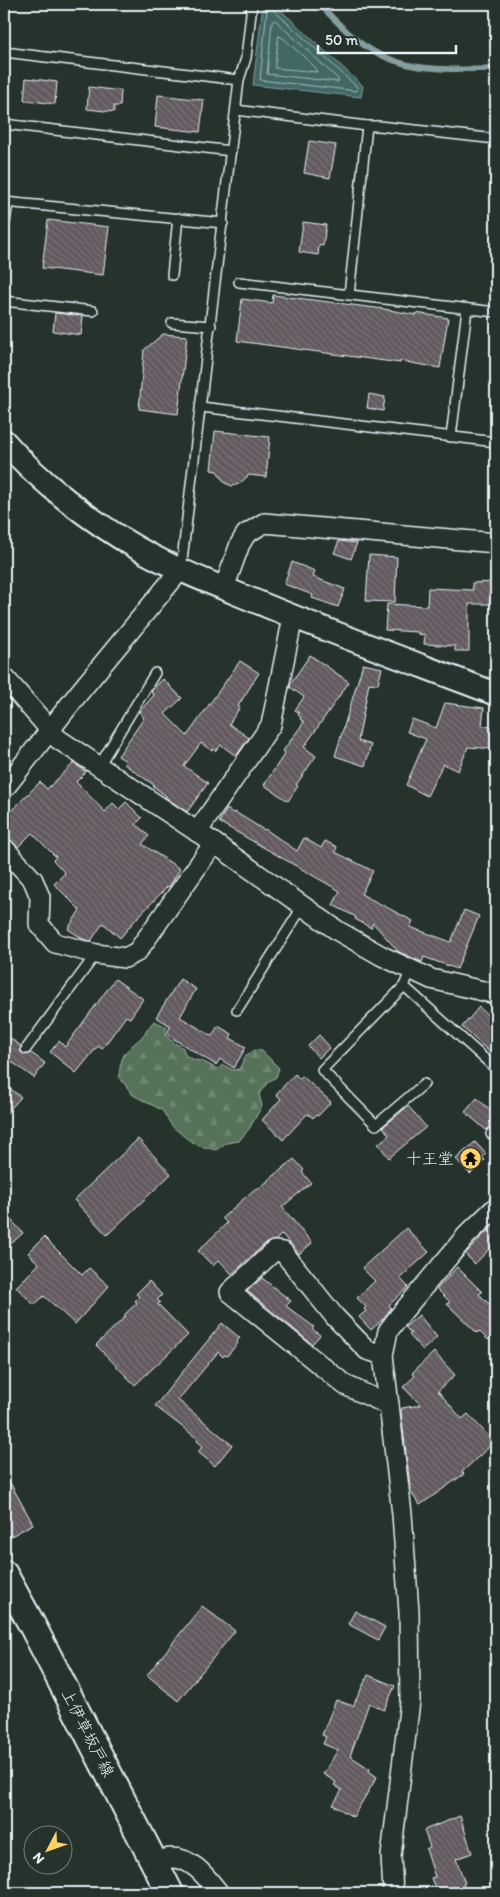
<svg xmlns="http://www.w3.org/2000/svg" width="500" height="1897" font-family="Itim,'Klee One',sans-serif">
	<defs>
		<pattern id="forest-firs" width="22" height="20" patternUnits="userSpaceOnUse" patternTransform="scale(1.25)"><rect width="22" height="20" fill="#577259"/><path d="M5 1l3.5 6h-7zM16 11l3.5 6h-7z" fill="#6f8772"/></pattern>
		<pattern id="building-back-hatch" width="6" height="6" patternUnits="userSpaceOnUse" patternTransform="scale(1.25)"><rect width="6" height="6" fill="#635a61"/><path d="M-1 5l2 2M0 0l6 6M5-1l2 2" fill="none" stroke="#797278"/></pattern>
	</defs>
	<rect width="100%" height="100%" fill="#26332d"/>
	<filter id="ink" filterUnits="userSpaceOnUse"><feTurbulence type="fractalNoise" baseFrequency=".02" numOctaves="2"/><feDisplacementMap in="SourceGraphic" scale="10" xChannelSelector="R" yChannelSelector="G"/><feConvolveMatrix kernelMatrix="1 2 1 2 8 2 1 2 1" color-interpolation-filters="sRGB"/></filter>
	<g filter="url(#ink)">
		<!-- forest -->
		<path fill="url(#forest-firs)" stroke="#a0b2a8" d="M154,1021L167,1027L164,1034L173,1042L183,1048L186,1056L195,1060L202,1061L217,1069L223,1065L233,1070L239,1069L245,1057L254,1050L262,1051L279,1068L276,1077L268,1082L259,1094L262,1106L249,1129L239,1141L226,1143L216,1150L199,1146L186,1138L172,1126L162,1110L133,1095L119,1077C121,1053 125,1052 142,1037C147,1032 149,1025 154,1021Z"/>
		<!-- water -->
		<polygon fill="#426765" stroke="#849ea0" points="263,4 274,4 363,86 361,97 253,85"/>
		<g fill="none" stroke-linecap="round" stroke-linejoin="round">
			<!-- shore -->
			<g stroke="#a6babd" stroke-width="1">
				<polygon points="270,7 357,87 357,91 260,80 267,9"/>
				<polygon points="275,20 338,79 338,82 267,74 272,23"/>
				<polygon points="279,36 282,37 316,68 317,72 275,68"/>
			</g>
			<!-- stream -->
			<path stroke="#849ea0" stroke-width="5.5" d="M319,4C331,16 344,30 358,41C401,74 444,69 496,69"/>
		</g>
		<!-- building -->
		<g fill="url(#building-back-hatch)" stroke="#e8f1f8">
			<polygon points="26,78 57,82 55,104 24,100"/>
			<polygon points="89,87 121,91 120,106 114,106 114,112 87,109"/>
			<polygon points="158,95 204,100 200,132 155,127"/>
			<polygon points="309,141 336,145 330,178 304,173"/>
			<polygon points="48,220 109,227 103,275 42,268"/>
			<polygon points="303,222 326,225 323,246 319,245 318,255 299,252"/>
			<polygon points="273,295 384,309 416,315 416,313 448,318 440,368 400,361 400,363 237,341 242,299 272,303"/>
			<polygon points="55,313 83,316 81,335 53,331"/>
			<polygon points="163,334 187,336 178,414 139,409 144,350"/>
			<polygon points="369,394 385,397 383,411 367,408"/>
			<polygon points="215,431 270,437 266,477 249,475 239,484 232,486 225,483 217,471 211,470"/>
			<polygon points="339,541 357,543 351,559 334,553"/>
			<polygon points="369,555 397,557 395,602 366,601"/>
			<polygon points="292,562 315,571 313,577 345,589 338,607 312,598 313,595 284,584"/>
			<polygon points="496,582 496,604 469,604 469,651 455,651 455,646 424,644 425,635 418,634 418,632 385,630 387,604 427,606 428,588 473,590 472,583"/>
			<polygon points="310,655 349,682 304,747 316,756 296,785 298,786 288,801 264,785 285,753 283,751 304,722 300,719 301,717 298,715 299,713 295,710 304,697 290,687 291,683"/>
			<polygon points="240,661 259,673 238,706 240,707 229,724 249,738 236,756 221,745 216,751 213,749 212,751 201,743 184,766 208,783 187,812 165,797 166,796 153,786 154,785 124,764 126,761 118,756 144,718 139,712 154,695 151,692 152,690 163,679 182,698 165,714 187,736"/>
			<polygon points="363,664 382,668 378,684 369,683 358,741 371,745 365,766 335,756"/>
			<polygon points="445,703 484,708 482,726 496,727 496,749 468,747 458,771 443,764 427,796 406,785 426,739 407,732 412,719 436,728"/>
			<polygon points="74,763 86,772 76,782 105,812 113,803 119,809 126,802 142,818 136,824 149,836 142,844 180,869 169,887 168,886 136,919 120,938 103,923 91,941 83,939 68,929 80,910 54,884 65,873 53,860 56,857 32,833 18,847 4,834 4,818 40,782 47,789"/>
			<polygon points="227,809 234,814 235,812 264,830 265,829 297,851 304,838 321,848 325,841 337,847 335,852 373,871 361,894 413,921 410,927 451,942 464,910 479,916 457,969 424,957 422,962 399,952 373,923 371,928 355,919 356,917 333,905 340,891 219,822"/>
			<polygon points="115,979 143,999 130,1018 126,1016 102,1049 98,1046 76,1073 50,1052 59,1041 65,1047"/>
			<polygon points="180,979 196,989 180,1017 212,1036 218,1026 232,1034 230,1038 246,1047 234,1068 220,1059 216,1065 166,1034 171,1026 156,1017"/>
			<polygon points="479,1007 496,1023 496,1058 462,1027"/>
			<polygon points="4,1034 21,1046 20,1051 23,1054 26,1055 31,1053 45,1063 34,1078 4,1056"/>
			<polygon points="319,1035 330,1047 319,1058 308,1046"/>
			<polygon points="295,1074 300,1079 302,1076 331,1102 318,1116 316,1115 313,1118 308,1114 306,1115 283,1140 262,1120 281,1099 276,1094"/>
			<polygon points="4,1084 21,1097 4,1116"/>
			<polygon points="477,1098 496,1115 496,1121 486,1130 465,1112"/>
			<polygon points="408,1106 426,1127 389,1158 378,1144 389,1135 383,1127"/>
			<polygon points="138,1139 171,1174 107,1235 74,1200"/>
			<polygon points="475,1142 486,1154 482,1158 485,1160 470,1174 456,1159"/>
			<polygon points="294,1159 304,1170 302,1172 311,1183 282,1207 312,1243 299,1254 282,1234 276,1240 266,1243 232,1274 219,1260 213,1266 198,1251 227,1223 222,1218 256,1188 257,1190"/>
			<polygon points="4,1212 23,1233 4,1250"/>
			<polygon points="496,1222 496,1242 475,1264 465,1254"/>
			<polygon points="406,1228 429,1252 400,1278 408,1287 389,1305 391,1308 384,1318 371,1330 359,1317 366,1311 364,1309 366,1307 357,1298 375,1281 362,1268"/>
			<polygon points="44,1237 82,1275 89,1268 109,1286 75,1324 44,1296 34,1305 16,1287 39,1264 28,1253"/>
			<polygon points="457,1267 482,1292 479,1294 496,1311 496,1332 488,1340 479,1331 477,1333 447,1304 450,1302 437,1289"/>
			<polygon points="262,1278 291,1301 286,1306 314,1327 312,1329 320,1335 312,1344 247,1291"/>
			<polygon points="149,1281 162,1295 157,1300 160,1302 158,1304 188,1335 135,1385 96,1345 126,1316 124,1315 137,1303 135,1301 139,1297 136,1294"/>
			<polygon points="419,1315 437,1337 423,1350 409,1335 411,1333 405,1327"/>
			<polygon points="222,1323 240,1338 237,1341 238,1343 227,1356 225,1355 223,1357 218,1352 178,1400 232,1445 215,1466 198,1452 203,1446 197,1441 198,1439 155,1406"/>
			<polygon points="434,1352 455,1375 438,1391 462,1419 468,1414 469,1415 493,1441 489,1444 490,1446 462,1472 464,1474 420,1505 411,1493 401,1412 402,1408 421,1405 403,1387 415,1376 412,1373"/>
			<polygon points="4,1472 33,1524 4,1540"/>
			<polygon points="202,1606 235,1631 178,1701 147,1675"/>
			<polygon points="355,1611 385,1627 378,1640 348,1624"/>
			<polygon points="368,1675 395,1686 384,1710 369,1703 350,1756 370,1769 369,1771 377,1777 353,1817 333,1805 342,1790 334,1785 336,1782 323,1774 338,1750 323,1744 326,1737 322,1735 336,1700 353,1706"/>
			<polygon points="460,1816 472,1853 456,1859 465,1883 463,1884 467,1893 437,1893 431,1878 435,1877 426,1849 430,1847 424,1830"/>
		</g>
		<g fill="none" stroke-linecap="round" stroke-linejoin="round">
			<defs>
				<g id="service">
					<polyline points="4,52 239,80 181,569"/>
					<polyline points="239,80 246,58 252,4"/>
					<polyline points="236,110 367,126 349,295"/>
					<polyline points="4,124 231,151"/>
					<polyline points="367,126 379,126 496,139"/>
					<polyline points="4,202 223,223"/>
					<polyline points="4,230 8,202"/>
					<polyline points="172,275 178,218"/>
					<polyline points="239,282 496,312"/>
					<polyline points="4,301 93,311"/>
					<polyline points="172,323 211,326"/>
					<polyline points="201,407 496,442"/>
					<polyline points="451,437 467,309"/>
					<polyline points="99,766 155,673"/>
					<polyline points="411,969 404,986 322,1070 376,1125 424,1084"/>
					<polyline points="404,986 496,1069"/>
					<polyline points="237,1010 303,906"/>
					<polyline points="26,1049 96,954"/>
					<polyline points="491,1134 496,1128"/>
				</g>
				<g id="minor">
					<polyline points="224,588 240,544 246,534 264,523 496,543"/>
					<polyline points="4,677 58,739 214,843 338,931 382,956 431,979 496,994"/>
					<polyline points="4,789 78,694 181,569"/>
					<polyline points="197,832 271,725 293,617"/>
					<polyline points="4,848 33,880 40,897 39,924 55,943 96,954 125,958 137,952 214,843"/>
					<polyline points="383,1355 367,1350 335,1317 283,1252 274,1251 230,1292 345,1385 389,1405"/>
					<path d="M155,1862C160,1861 166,1858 171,1858C192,1857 207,1878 219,1893"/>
					<polyline points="393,1893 391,1856 410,1701 409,1612 402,1514 383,1355 388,1331 400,1315 466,1236 496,1207"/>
				</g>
				<path id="tertiary" d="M4,441C41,483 90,521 139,549C180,572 224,588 267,606C343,637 420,665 496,694"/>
				<polyline id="secondary" points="4,1574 32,1625 170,1893"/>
			</defs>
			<!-- service casing -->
			<use href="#service" stroke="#e8f1f8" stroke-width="12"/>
			<!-- minor casing -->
			<use href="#minor" stroke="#e8f1f8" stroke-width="22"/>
			<!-- tertiary casing -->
			<use href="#tertiary" stroke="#e8f1f8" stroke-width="26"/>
			<!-- secondary casing -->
			<use href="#secondary" stroke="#e8f1f8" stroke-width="30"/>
			<!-- service -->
			<use href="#service" stroke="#26332d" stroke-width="9"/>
			<!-- minor -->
			<use href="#minor" stroke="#26332d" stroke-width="19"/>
			<!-- tertiary -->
			<use href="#tertiary" stroke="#26332d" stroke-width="22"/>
			<!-- secondary -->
			<use href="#secondary" stroke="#26332d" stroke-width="26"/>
		</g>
	</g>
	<!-- icons -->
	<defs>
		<symbol id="temple-disc" viewBox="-11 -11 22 22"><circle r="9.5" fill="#ffd166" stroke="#26332d"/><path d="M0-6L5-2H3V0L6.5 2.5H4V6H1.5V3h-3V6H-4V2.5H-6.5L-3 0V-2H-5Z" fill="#111"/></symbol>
	</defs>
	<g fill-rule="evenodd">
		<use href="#temple-disc" x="458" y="1146" width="25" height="25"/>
	</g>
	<g text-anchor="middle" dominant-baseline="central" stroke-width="4.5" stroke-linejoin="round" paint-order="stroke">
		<!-- poi labels -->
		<g font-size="16" fill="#e8f1f8" stroke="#26332d" text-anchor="end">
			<text x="454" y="1158">十王堂</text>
		</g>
		<!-- street labels -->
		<g font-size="16" fill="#e8f1f8" stroke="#26332d">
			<text transform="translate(88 1733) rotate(63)">上伊草坂戸線</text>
		</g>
	</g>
	<!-- margin -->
	<rect width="500" height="1897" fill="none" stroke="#26332d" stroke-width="20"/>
	<rect x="10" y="10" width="480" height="1877" fill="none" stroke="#e8f1f8" stroke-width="2" filter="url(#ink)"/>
	<!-- north arrow -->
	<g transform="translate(48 1850) rotate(229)"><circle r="24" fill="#26332d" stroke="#747f7e"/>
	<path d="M0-4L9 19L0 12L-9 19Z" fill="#ffd166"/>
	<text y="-8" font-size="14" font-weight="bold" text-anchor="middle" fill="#e8f1f8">N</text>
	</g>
	<!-- scale -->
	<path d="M318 45v8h138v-8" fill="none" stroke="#e8f1f8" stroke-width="2.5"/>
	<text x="325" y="45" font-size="15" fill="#e8f1f8" stroke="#26332d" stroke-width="4" paint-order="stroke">50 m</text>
</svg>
